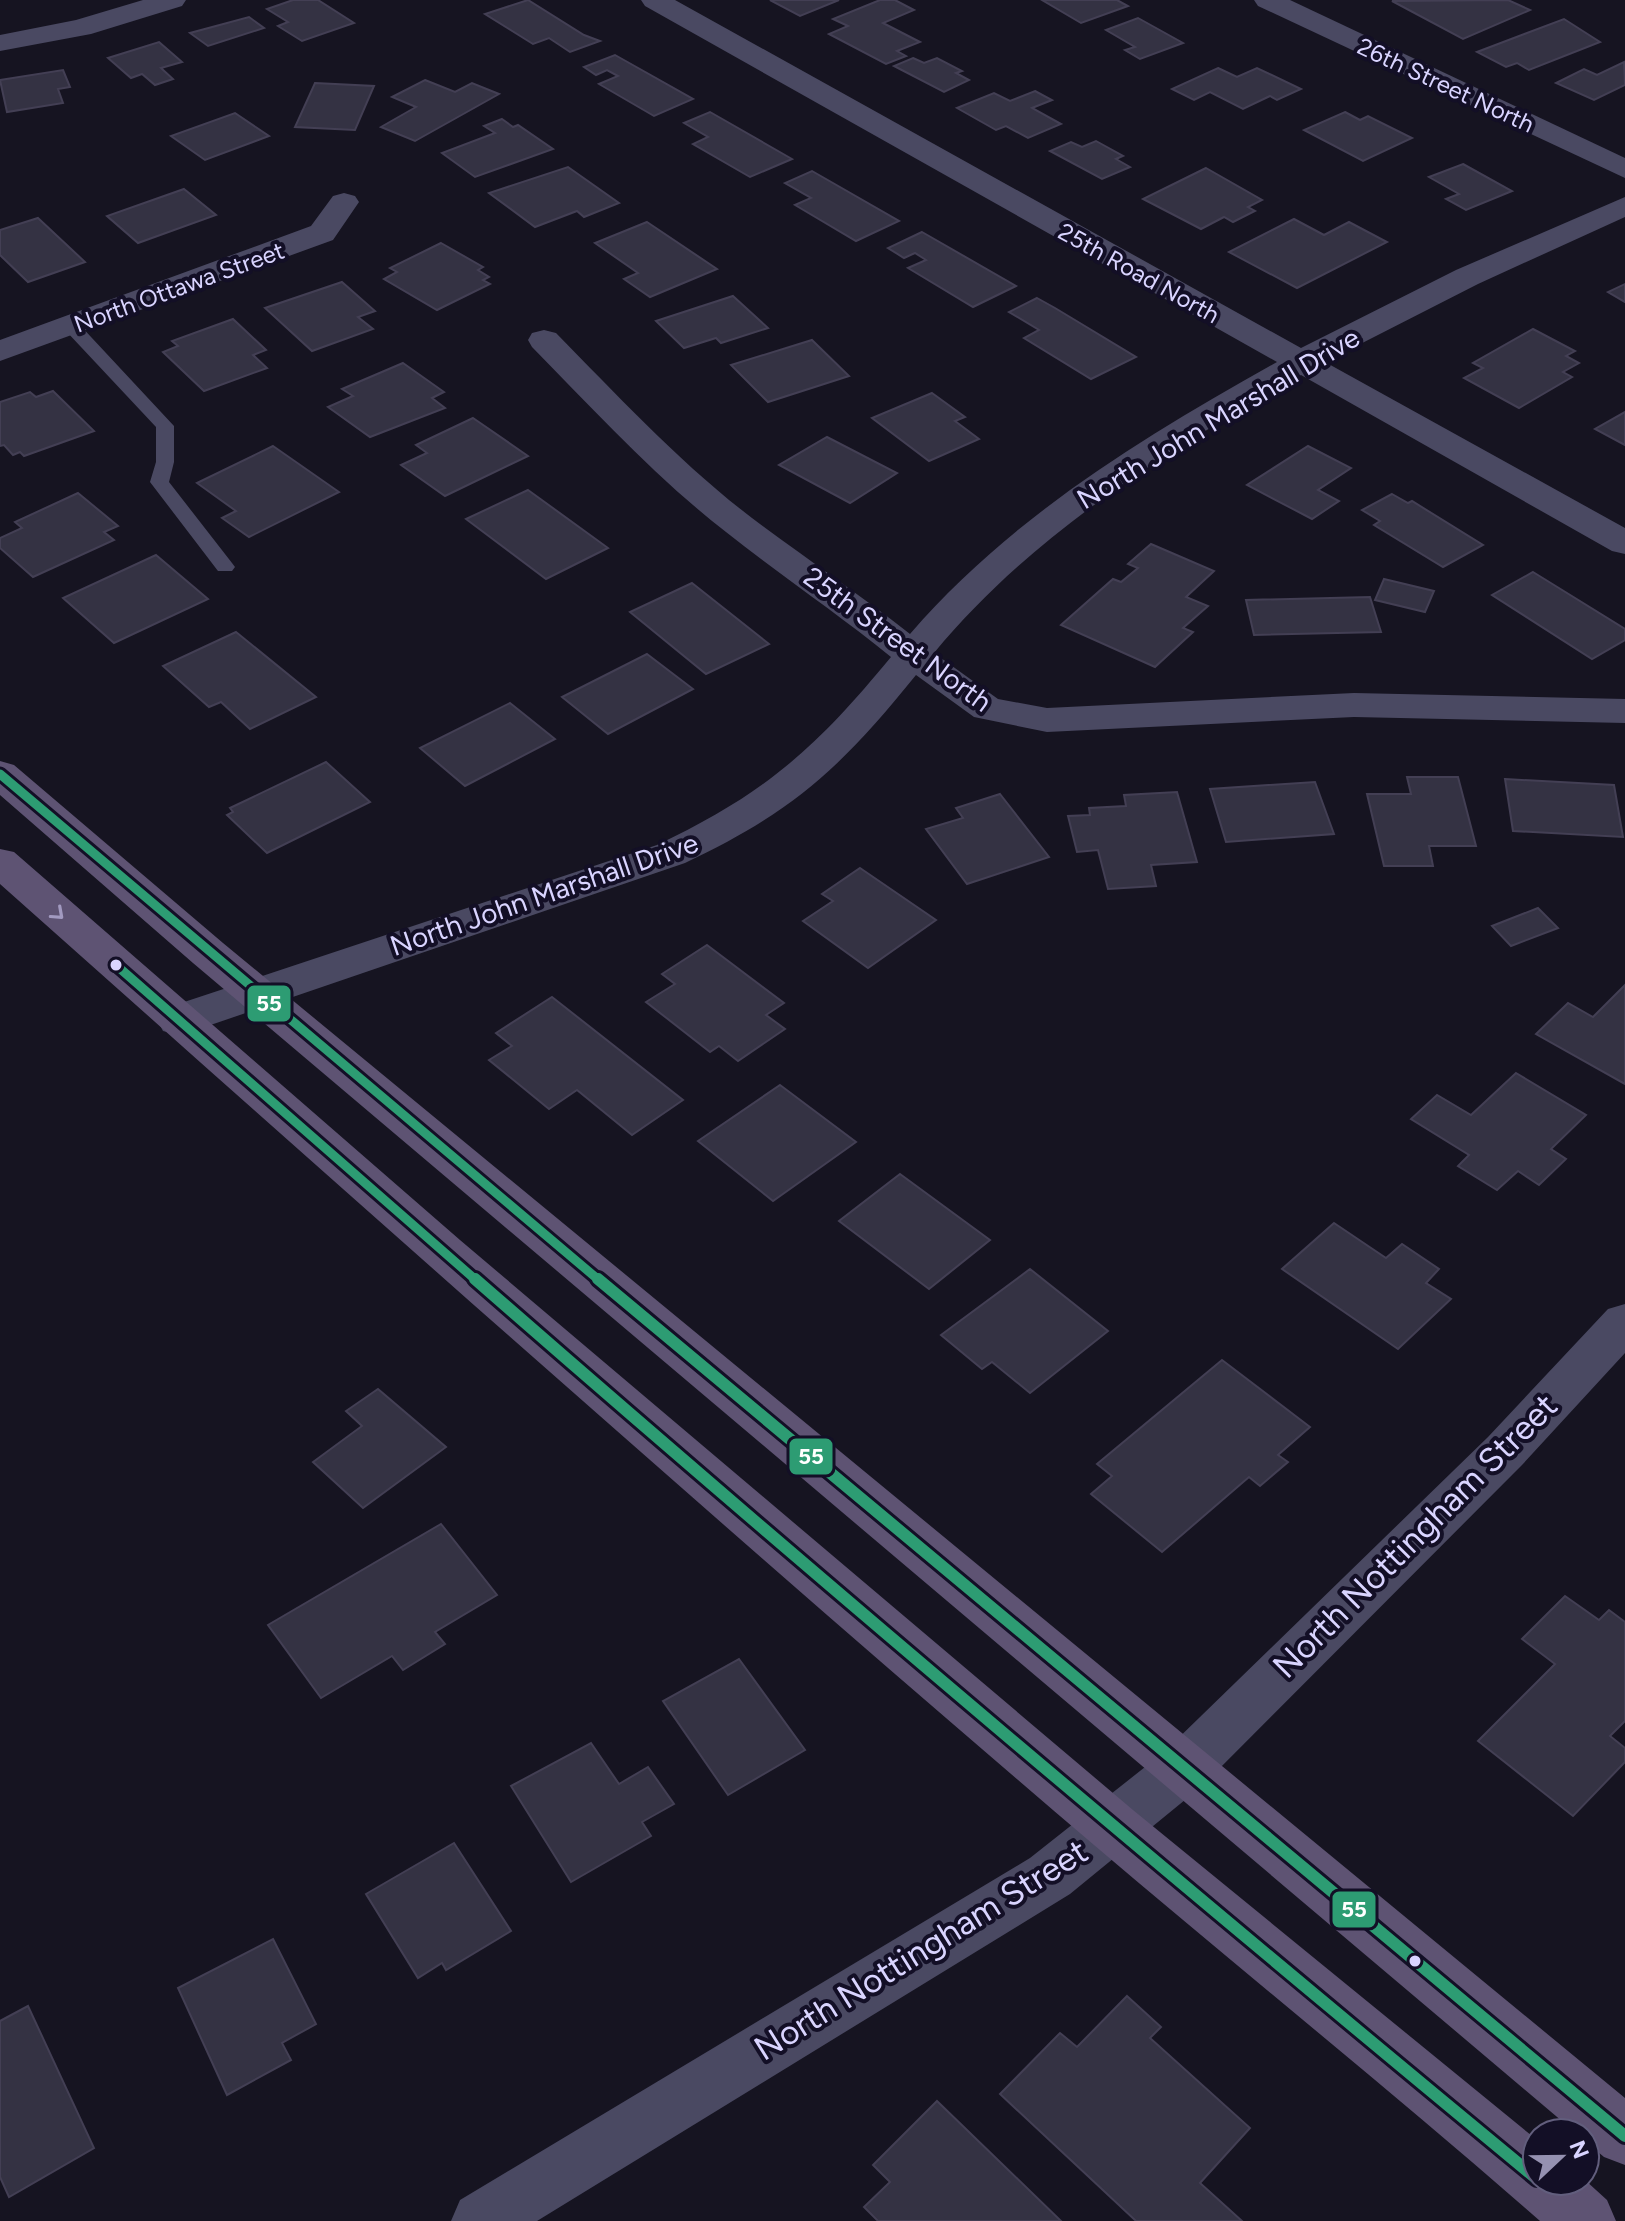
<svg xmlns="http://www.w3.org/2000/svg" width="1625" height="2221" font-family="Figtree,sans-serif">
	<rect width="100%" height="100%" fill="#161421"/>
	<!-- building -->
	<g fill="#343243" stroke="#433f54" stroke-width="2">
		<polygon points="293,0 318,0 354,23 302,41 278,26 288,22 267,9"/>
		<polygon points="528,0 584,35 600,41 570,52 549,38 533,44 485,14"/>
		<polygon points="770,0 839,0 800,16"/>
		<polygon points="880,0 895,0 914,10 883,23 920,42 897,51 906,56 886,64 829,34 848,26 833,19"/>
		<polygon points="1042,0 1117,0 1128,6 1081,23"/>
		<polygon points="1508,0 1530,10 1463,39 1392,1"/>
		<polygon points="249,17 264,28 208,46 190,33"/>
		<polygon points="1138,18 1183,43 1140,59 1125,50 1135,47 1106,30"/>
		<polygon points="1564,19 1600,42 1529,70 1517,63 1506,67 1477,52"/>
		<polygon points="159,42 182,62 161,68 173,79 155,85 142,74 131,78 108,58"/>
		<polygon points="615,55 693,99 654,116 599,84 618,76 607,70 596,75 584,67"/>
		<polygon points="913,58 924,63 937,58 962,71 956,73 969,80 944,92 894,66"/>
		<polygon points="1624,62 1625,85 1594,100 1556,83 1584,69 1597,75"/>
		<polygon points="1218,68 1237,77 1257,68 1301,89 1277,100 1270,96 1243,109 1210,92 1194,100 1172,89"/>
		<polygon points="63,70 70,87 58,89 63,103 7,112 0,80"/>
		<polygon points="425,80 455,92 472,83 499,94 415,141 381,127 416,107 392,97"/>
		<polygon points="315,83 374,86 355,130 295,127"/>
		<polygon points="1035,91 1052,100 1032,108 1061,124 1028,138 1006,126 996,130 957,108 994,93 1010,101"/>
		<polygon points="710,112 792,159 750,177 693,144 708,137 684,123"/>
		<polygon points="1345,112 1360,120 1368,116 1412,138 1363,161 1304,130"/>
		<polygon points="235,113 269,136 205,160 171,136"/>
		<polygon points="502,119 513,127 518,125 553,149 475,177 442,153 495,133 484,126"/>
		<polygon points="1096,141 1123,156 1116,159 1130,167 1102,179 1050,151 1071,142 1082,147"/>
		<polygon points="1463,164 1512,191 1466,210 1446,199 1459,194 1429,177"/>
		<polygon points="568,167 619,203 584,217 577,211 535,227 489,193"/>
		<polygon points="1206,168 1262,200 1248,207 1255,211 1233,222 1224,217 1201,229 1143,199"/>
		<polygon points="812,171 899,221 856,241 795,205 811,198 785,183"/>
		<polygon points="184,189 216,215 138,243 107,216"/>
		<polygon points="38,218 85,262 28,282 0,255 0,230"/>
		<polygon points="1294,219 1324,235 1349,222 1387,242 1297,288 1229,252"/>
		<polygon points="647,222 717,269 650,297 624,279 638,273 595,243"/>
		<polygon points="922,232 1016,286 973,307 908,268 926,260 915,253 904,258 888,248"/>
		<polygon points="441,243 483,267 478,270 489,277 483,280 490,284 437,310 384,279 397,272 390,268"/>
		<polygon points="342,282 375,311 358,317 373,329 312,351 265,308"/>
		<polygon points="1625,284 1625,302 1608,292"/>
		<polygon points="733,296 768,328 721,343 716,338 684,348 656,321"/>
		<polygon points="1037,298 1055,308 1136,357 1091,379 1024,338 1039,330 1009,312"/>
		<polygon points="233,319 266,350 253,355 267,368 204,391 163,352 178,346 172,341"/>
		<polygon points="1533,329 1575,351 1566,356 1579,363 1563,372 1572,377 1519,408 1464,378 1483,368 1473,363"/>
		<polygon points="812,340 849,376 768,402 731,365"/>
		<polygon points="403,363 444,392 432,398 445,408 370,437 328,407 353,396 342,389"/>
		<polygon points="53,391 94,431 24,456 20,452 13,455 4,445 0,446 0,402 30,392 36,397"/>
		<polygon points="932,393 965,417 955,421 979,439 929,461 872,418"/>
		<polygon points="1625,412 1625,445 1595,429"/>
		<polygon points="473,418 528,456 445,496 401,465 427,453 416,445"/>
		<polygon points="827,437 897,473 850,503 779,465"/>
		<polygon points="273,446 339,492 249,537 222,518 236,511 197,483"/>
		<polygon points="1308,446 1351,468 1318,490 1339,501 1312,519 1247,485"/>
		<polygon points="528,490 608,548 546,579 466,519"/>
		<polygon points="78,493 118,526 104,532 114,540 33,577 0,548 0,538 22,528 15,522"/>
		<polygon points="1392,494 1408,503 1412,501 1483,545 1443,567 1374,525 1380,521 1362,510"/>
		<polygon points="1151,544 1214,571 1186,597 1208,606 1183,628 1193,632 1155,667 1061,625 1113,579 1121,582 1138,568 1128,564"/>
		<polygon points="156,555 208,599 114,643 63,598"/>
		<polygon points="1533,572 1625,629 1625,640 1592,659 1492,595"/>
		<polygon points="1384,579 1434,591 1425,612 1375,600"/>
		<polygon points="692,583 769,644 706,674 630,612"/>
		<polygon points="1370,597 1381,632 1254,635 1246,600"/>
		<polygon points="236,632 316,697 250,729 221,702 209,707 163,666"/>
		<polygon points="647,654 693,689 608,734 562,697"/>
		<polygon points="510,703 555,739 465,786 420,748"/>
		<polygon points="326,762 370,802 267,853 227,815 233,812 230,808"/>
		<polygon points="1407,777 1458,777 1476,846 1429,846 1433,866 1384,866 1367,794 1411,794"/>
		<polygon points="1505,779 1614,785 1623,837 1513,831"/>
		<polygon points="1315,782 1334,834 1226,842 1210,789"/>
		<polygon points="1177,792 1197,862 1151,865 1156,886 1108,889 1098,850 1077,852 1068,816 1090,815 1089,808 1126,806 1124,795"/>
		<polygon points="1000,794 1049,857 967,884 926,829 963,818 956,808"/>
		<polygon points="860,868 936,920 868,968 803,921 833,901 822,894"/>
		<polygon points="1538,908 1558,928 1511,946 1492,926"/>
		<polygon points="707,945 784,1003 766,1015 785,1029 738,1061 719,1046 710,1052 646,1002 675,984 662,974"/>
		<polygon points="1625,985 1625,1084 1536,1034 1568,1003 1593,1017"/>
		<polygon points="552,997 683,1100 632,1135 577,1090 549,1109 489,1060 512,1046 496,1033"/>
		<polygon points="1516,1073 1586,1115 1551,1149 1566,1159 1539,1185 1518,1171 1497,1190 1458,1166 1469,1155 1411,1119 1437,1095 1471,1115"/>
		<polygon points="780,1085 856,1142 773,1201 698,1141"/>
		<polygon points="900,1174 990,1240 929,1289 839,1221"/>
		<polygon points="1334,1223 1386,1258 1402,1244 1439,1269 1426,1283 1451,1299 1398,1349 1282,1269"/>
		<polygon points="1030,1269 1108,1331 1030,1393 992,1362 982,1369 941,1335"/>
		<polygon points="1222,1360 1310,1427 1278,1455 1288,1462 1260,1486 1249,1477 1162,1552 1091,1494 1112,1476 1097,1464"/>
		<polygon points="378,1389 446,1447 363,1508 313,1462 362,1426 346,1411"/>
		<polygon points="441,1524 497,1595 435,1632 445,1644 403,1670 392,1656 321,1698 268,1625"/>
		<polygon points="1565,1596 1599,1620 1609,1610 1625,1622 1625,1721 1610,1736 1625,1748 1625,1762 1573,1816 1478,1741 1555,1664 1522,1639"/>
		<polygon points="739,1659 805,1750 728,1795 663,1701"/>
		<polygon points="591,1743 619,1784 648,1767 674,1804 642,1822 651,1836 571,1882 511,1786"/>
		<polygon points="454,1843 511,1931 446,1970 442,1963 418,1978 366,1894"/>
		<polygon points="273,1939 316,2024 282,2043 291,2060 227,2095 178,1988"/>
		<polygon points="1127,1996 1161,2027 1150,2038 1250,2128 1200,2183 1242,2221 1136,2221 1000,2094 1060,2033 1077,2047"/>
		<polygon points="28,2006 94,2148 9,2197 0,2177 0,2021"/>
		<polygon points="937,2101 1061,2221 878,2221 864,2207 890,2182 873,2165"/>
	</g>
	<g fill="none" stroke-linecap="round" stroke-linejoin="round">
		<!-- lane -->
		<polygon fill="#4a4962" fill-rule="evenodd" points="72,322 78,323 174,426 174,462 169,482 232,563 235,567 232,571 218,571 150,482 156,462 156,427 66,331 63,327"/>
		<!-- street -->
		<g fill="#4a4962" fill-rule="evenodd">
			<polygon points="143,0 186,0 182,6 91,34 0,51 0,35 76,20"/>
			<path d="M641,0H675L1301,348L1456,270L1625,197V217L1478,284L1325,362L1625,528V554L1612,551L1301,375C1167,451 1033,533 934,653L998,699L1047,708L1354,693L1625,699V723L1354,717L1047,732L974,717L916,675C841,768 793,812 685,863L193,1031L178,1035L163,1031L157,1020L163,1009L657,845C766,793 815,749 891,657C837,613 780,575 726,532C655,477 595,411 532,347L528,340L532,333L544,330L556,333C619,397 680,463 752,518C804,557 858,593 910,634C1011,517 1143,437 1277,362L645,6Z"/>
			<polygon points="1254,0 1290,0 1625,158 1625,178 1258,6"/>
			<polygon points="344,193 355,196 359,202 333,240 0,361 0,340 311,226 333,196"/>
			<polygon points="1625,1304 1625,1353 1522,1465 1202,1786 1070,1894 537,2221 451,2221 460,2200 1030,1858 1164,1752 1488,1437 1608,1309"/>
		</g>
		<!-- primary -->
		<g fill="#5e5373" fill-rule="evenodd">
			<polygon points="0,761 14,765 223,943 1625,2098 1625,2165 1604,2157 1585,2141 1585,2133 1576,2133 193,963 0,795"/>
			<path d="M0,849L14,852L460,1240L1133,1810L1537,2140V2181L1585,2180L1607,2200L1616,2221H1540C1394,2093 1242,1971 1094,1845C725,1530 363,1207 0,884Z"/>
		</g>
		<defs>
			<g id="bus-1-far1">
				<polyline points="0,774 600,1281"/>
				<polyline points="116,965 477,1281"/>
			</g>
			<g id="bus-1">
				<path d="M475,1279C824,1584 1179,1883 1537,2179"/>
				<polyline points="598,1279 1625,2136"/>
			</g>
		</defs>
		<!-- bus-1-far1 casing -->
		<use href="#bus-1-far1" stroke="#130f26" stroke-width="15"/>
		<!-- bus-1 casing -->
		<use href="#bus-1" stroke="#130f26" stroke-width="18"/>
		<!-- bus-1-far1 -->
		<use href="#bus-1-far1" stroke="#2d9c73" stroke-width="9"/>
		<!-- bus-1 -->
		<use href="#bus-1" stroke="#2d9c73" stroke-width="12"/>
	</g>
	<!-- one-way arrows -->
	<defs><path id="oneway-chevron" d="M-2-3.5L2.5 0L-2 3.5" fill="none" stroke-width="1.6" stroke-linecap="round" stroke-linejoin="round" transform="scale(2)"/></defs>
	<use stroke="#a29ac0" href="#oneway-chevron" transform="translate(58 914) rotate(42)"/>
	<!-- markers -->
	<g fill="#d9d4ff" stroke="#130f26" stroke-width="3">
		<circle cx="116" cy="965" r="7"/>
		<circle cx="1415" cy="1961" r="7"/>
	</g>
	<g text-anchor="middle" dominant-baseline="central" stroke-width="8" stroke-linejoin="round" paint-order="stroke">
		<!-- far-street labels -->
		<g font-size="24" fill="#d9d4ff" stroke="#130f26">
			<text transform="translate(1446 85) rotate(25)">26th Street North</text>
			<text transform="translate(1139 273) rotate(29)">25th Road North</text>
			<text transform="translate(179 287) rotate(-20)">North Ottawa Street</text>
		</g>
		<!-- street labels -->
		<g font-size="28" fill="#d9d4ff" stroke="#130f26">
			<text transform="translate(1218 418) rotate(-31)">North John Marshall Drive</text>
			<text transform="translate(898 639) rotate(36)">25th Street North</text>
			<text transform="translate(544 894) rotate(-19)">North John Marshall Drive</text>
		</g>
		<!-- near-street labels -->
		<g font-size="34" fill="#d9d4ff" stroke="#130f26">
			<text transform="translate(1415 1536) rotate(-45)">North Nottingham Street</text>
			<text transform="translate(921 1950) rotate(-32)">North Nottingham Street</text>
		</g>
	</g>
	<g stroke="#130f26" stroke-width="3">
		<rect x="246" y="984" width="46" height="39" rx="8" fill="#2d9c73"/>
		<rect x="788" y="1437" width="46" height="39" rx="8" fill="#2d9c73"/>
		<rect x="1331" y="1890" width="46" height="39" rx="8" fill="#2d9c73"/>
	</g>
	<g font-size="22" text-anchor="middle" font-weight="bold" fill="#fff">
		<text x="269" y="1011">55</text>
		<text x="811" y="1464">55</text>
		<text x="1354" y="1917">55</text>
	</g>
	<!-- north arrow -->
	<g transform="translate(1561 2157) rotate(68)"><circle r="38" fill="#130f26" stroke="#625e7d" stroke-width="2"/>
	<path d="M0-6L14 30L0 20L-14 30Z" fill="#9591b1"/>
	<text y="-12" font-size="22" font-weight="bold" text-anchor="middle" fill="#d9d4ff">N</text>
	</g>
</svg>
